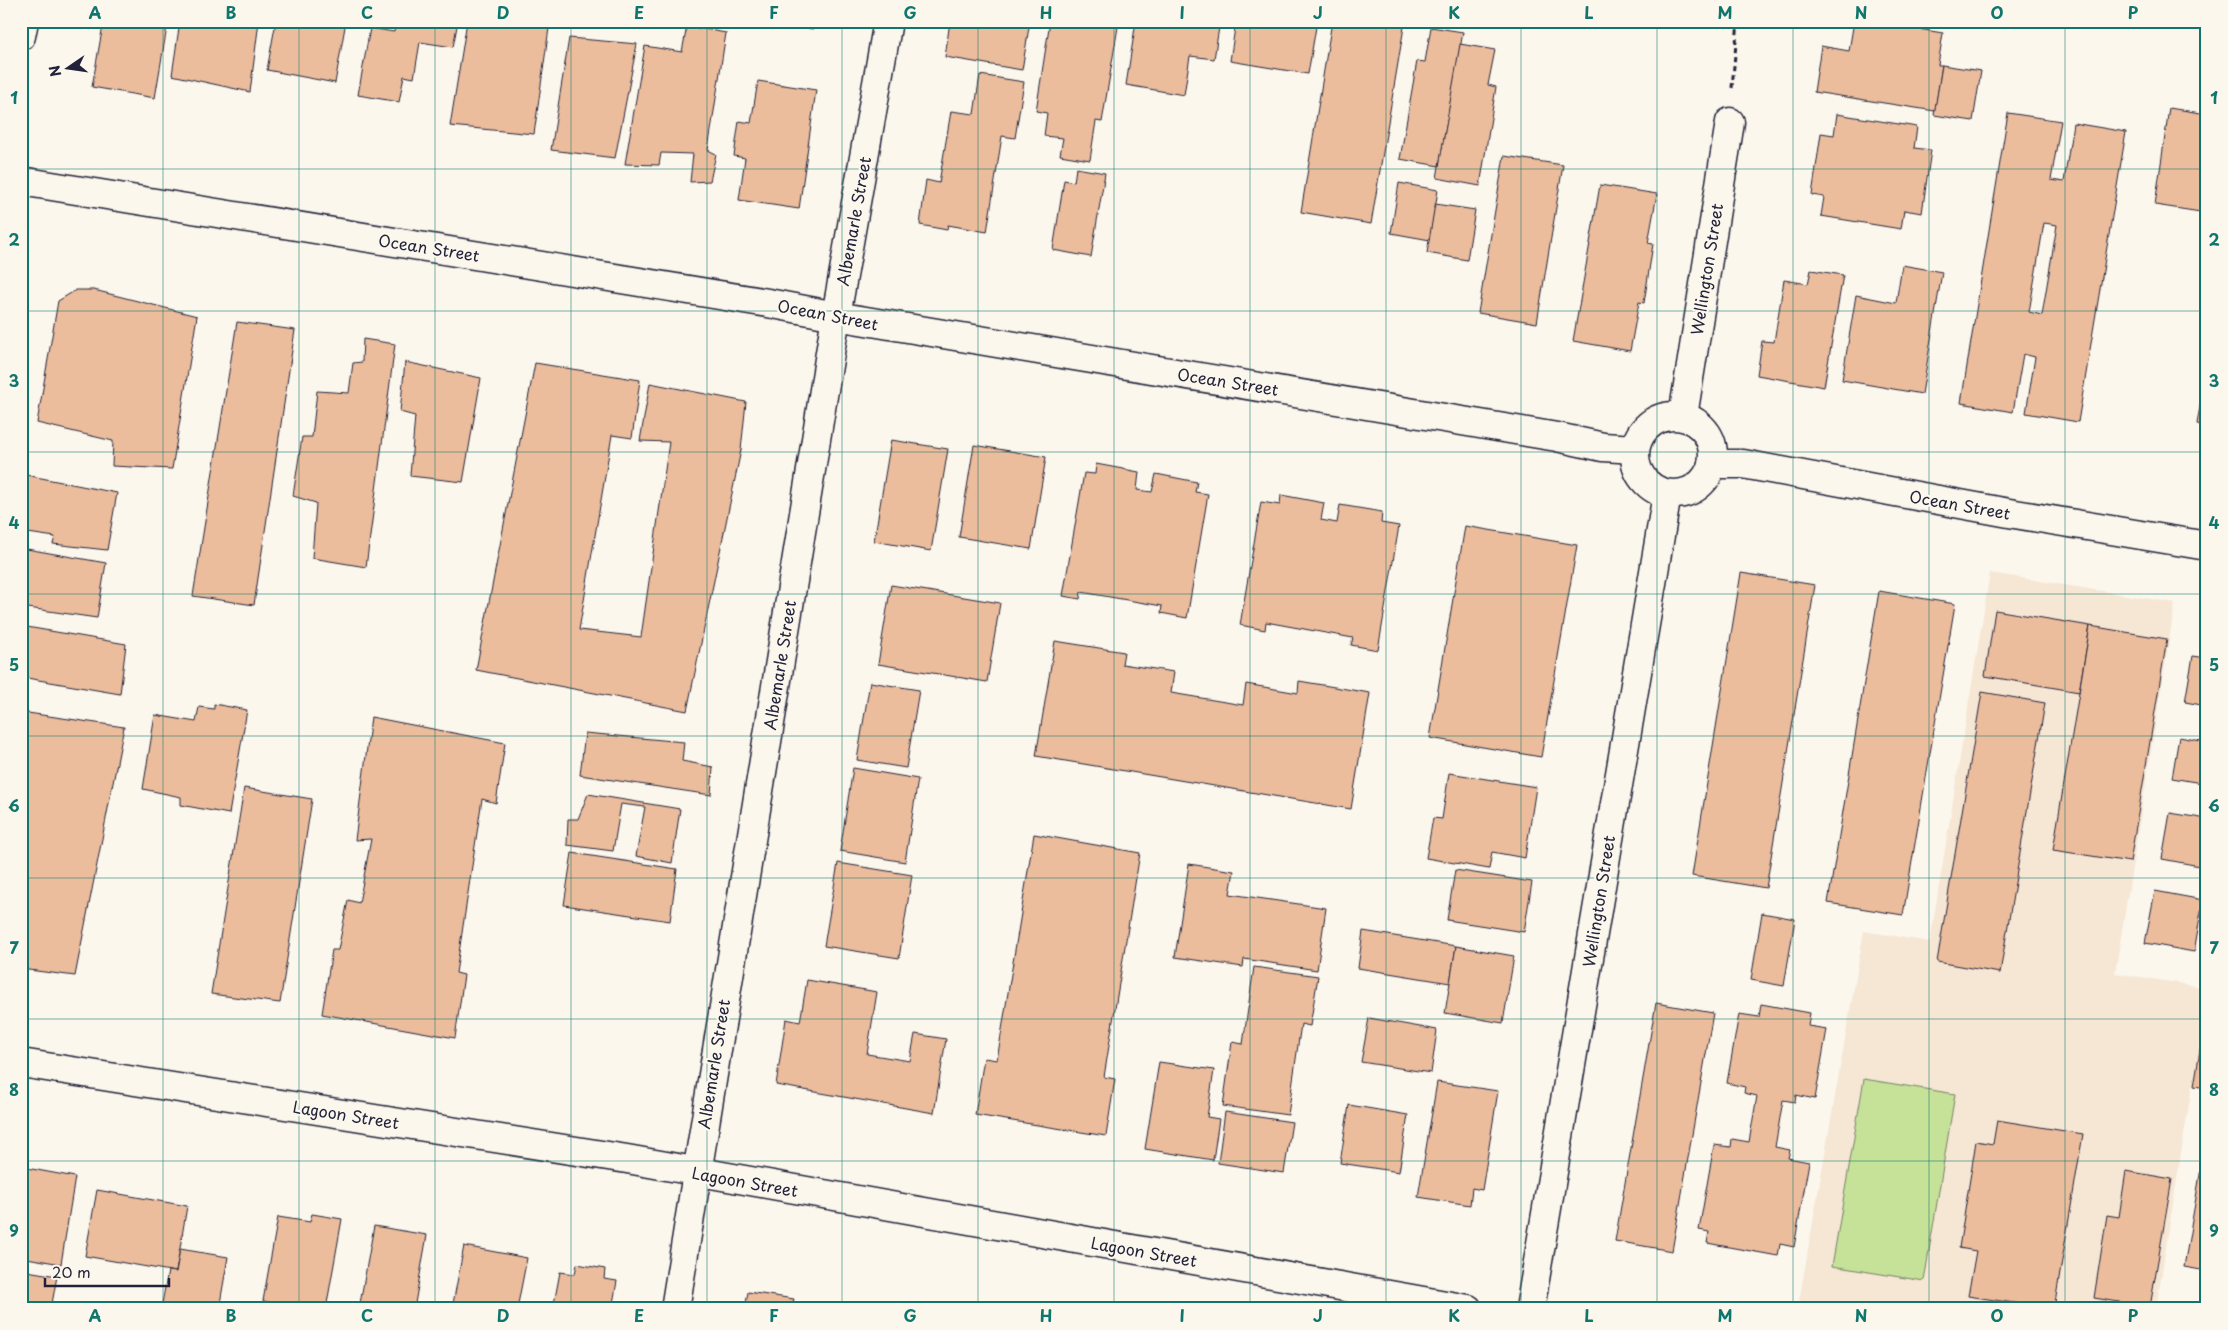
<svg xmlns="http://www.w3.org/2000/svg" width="2228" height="1330" font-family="'Playpen Sans',sans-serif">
	<rect width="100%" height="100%" fill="#fbf7ec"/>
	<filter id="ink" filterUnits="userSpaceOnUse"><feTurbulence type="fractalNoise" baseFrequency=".02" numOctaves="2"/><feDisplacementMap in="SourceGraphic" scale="10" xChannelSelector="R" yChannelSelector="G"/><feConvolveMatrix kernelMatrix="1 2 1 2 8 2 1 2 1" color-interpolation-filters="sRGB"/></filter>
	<g filter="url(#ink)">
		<!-- built -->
		<polygon fill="#f6e6d4" points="1990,573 2175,603 2115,973 2207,988 2207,1087 2192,1085 2156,1309 1840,1309 1799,1302 1864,931 1930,942"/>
		<!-- green -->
		<polygon fill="#c6e198" stroke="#74826a" points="1864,1079 1955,1094 1924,1281 1832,1266"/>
		<!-- building -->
		<g fill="#ecbd9c" stroke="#22223b" fill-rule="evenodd">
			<polygon points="85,21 168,21 155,98 92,87 103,25"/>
			<polygon points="180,21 259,21 250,92 172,75"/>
			<polygon points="276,21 346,21 335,83 267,70"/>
			<polygon points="396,21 458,21 453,47 420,42 414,78 404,76 399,102 358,95 370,28 394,32"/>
			<polygon points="467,21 550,21 534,134 450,126"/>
			<polygon points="753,21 815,21 813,29"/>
			<polygon points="950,21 1030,21 1022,70 945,57"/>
			<polygon points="1050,21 1119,21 1102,122 1096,121 1090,160 1060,155 1063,138 1044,136 1047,113 1036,111"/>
			<polygon points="1136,21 1220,21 1214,59 1190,56 1184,95 1126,85"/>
			<polygon points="1236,21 1317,21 1308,74 1230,61"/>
			<polygon points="1332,21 1405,21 1371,224 1301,212"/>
			<polygon points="1854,21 1868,21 1943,33 1938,65 1942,65 1935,111 1814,92 1821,46 1849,51"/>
			<polygon points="687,26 726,33 708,150 716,154 710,181 690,182 693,154 661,153 659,165 625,164 645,46 682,52"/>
			<polygon points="1431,27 1463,32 1439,166 1400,159 1417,61 1425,62"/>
			<polygon points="569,38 637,44 615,158 551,150"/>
			<polygon points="1460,44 1495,50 1488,85 1496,87 1480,186 1437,178"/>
			<polygon points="1942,65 1981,71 1973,121 1934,115"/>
			<polygon points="980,75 1024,82 1015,138 1002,136 987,232 948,225 947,230 920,225 926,180 939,183 951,111 974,114"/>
			<polygon points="758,81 816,90 799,209 739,200 745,158 734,156 739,121 751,123"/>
			<polygon points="2169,108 2207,114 2207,213 2155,205"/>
			<path d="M2008,113L2061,121L2051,180L2064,182L2073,123L2126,132L2078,422L2026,413L2035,357L2023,354L2013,412L1961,403ZM2044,223L2057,225L2042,315L2029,312Z"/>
			<polygon points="1837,114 1917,127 1914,148 1931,150 1922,213 1904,210 1901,229 1821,216 1824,197 1812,195 1821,133 1834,135"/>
			<polygon points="1504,156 1563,165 1537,323 1478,313"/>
			<polygon points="1076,168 1105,173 1091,257 1053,250 1064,180 1074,182"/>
			<polygon points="1399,183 1438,190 1430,240 1391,233"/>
			<polygon points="1600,185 1657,194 1648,243 1653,244 1644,303 1639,302 1630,351 1573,341"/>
			<polygon points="1435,204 1475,210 1467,260 1427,253"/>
			<polygon points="1902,265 1942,272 1922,394 1842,380 1856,295 1896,303"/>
			<polygon points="1811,270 1843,275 1824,387 1757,375 1762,341 1774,342 1784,280 1808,284"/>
			<polygon points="76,290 94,290 197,316 172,469 112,466 113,441 37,423 58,301"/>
			<polygon points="237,322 295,330 254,605 193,596"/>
			<polygon points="363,339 395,344 366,567 312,558 316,503 293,496 302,437 312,437 317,391 349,393 353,363 362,362"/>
			<polygon points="405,362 481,378 463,482 410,476 415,416 400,412"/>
			<polygon points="535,363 640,380 632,438 612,435 579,630 641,637 669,442 640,441 650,383 746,402 741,450 687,711 476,670"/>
			<polygon points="2206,371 2207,371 2207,426 2197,424"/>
			<polygon points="891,440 948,449 931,551 874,541"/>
			<polygon points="974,445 1046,457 1031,549 959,537"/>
			<polygon points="1096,464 1139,472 1137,490 1152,492 1156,474 1197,482 1195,492 1208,494 1187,618 1161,613 1162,606 1081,592 1080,599 1063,596 1084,473 1095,474"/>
			<polygon points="21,474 117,493 107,550 53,544 55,537 21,532"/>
			<polygon points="1281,495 1324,503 1321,520 1337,523 1340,505 1382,512 1381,523 1399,526 1378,650 1351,645 1353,638 1266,622 1265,630 1240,625 1261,502 1280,505"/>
			<polygon points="1465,526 1577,545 1541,757 1430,738"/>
			<polygon points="21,548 106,563 97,618 21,607"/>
			<polygon points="1741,573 1815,585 1766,888 1692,876"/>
			<polygon points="891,585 1000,603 987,682 878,664"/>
			<polygon points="1879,591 1955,604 1903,915 1828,903"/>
			<polygon points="1995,610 2090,626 2079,692 1985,676"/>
			<polygon points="21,626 126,644 120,694 21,677"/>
			<polygon points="2090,626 2167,639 2130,862 2053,850"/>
			<polygon points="1055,641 1124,652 1122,664 1174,672 1171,693 1243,705 1246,684 1298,693 1299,681 1370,693 1351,809 1036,756"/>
			<polygon points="2193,656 2207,658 2207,706 2185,702"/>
			<polygon points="870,682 919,690 906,768 857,760"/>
			<polygon points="1982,692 2045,703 2000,973 1937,962"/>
			<polygon points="214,704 247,710 229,814 181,805 181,797 143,789 155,715 196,722 199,707 214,709"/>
			<polygon points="21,712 124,727 75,976 21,969"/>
			<polygon points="371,717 505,743 496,803 482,799 456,973 464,975 455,1038 322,1014 332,950 338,950 348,900 359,903 371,839 355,840"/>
			<polygon points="585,733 684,742 682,761 713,767 711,795 580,775"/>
			<polygon points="2179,737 2207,742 2207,784 2172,778"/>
			<polygon points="853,768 918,779 905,862 840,851"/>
			<polygon points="1449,773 1536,787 1525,858 1492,852 1489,869 1426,858 1433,818 1442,819"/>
			<polygon points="244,788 312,799 280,1003 211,994"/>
			<polygon points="588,794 680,809 672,863 636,856 645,807 621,804 613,851 567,845 568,819 578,819"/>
			<polygon points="2170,813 2207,819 2205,867 2162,859"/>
			<polygon points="1034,834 1140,853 1104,1077 1115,1079 1106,1136 975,1115 984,1058 997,1060"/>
			<polygon points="572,853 677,869 670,921 564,905"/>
			<polygon points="838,863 912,875 899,958 824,946"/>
			<polygon points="1189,864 1234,871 1230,894 1326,908 1317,970 1244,959 1243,967 1175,957"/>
			<polygon points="1455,870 1532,882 1524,932 1447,920"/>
			<polygon points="2155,891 2203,900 2194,952 2145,943"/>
			<polygon points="1762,913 1795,919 1784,986 1751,980"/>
			<polygon points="1363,931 1456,946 1450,983 1358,968"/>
			<polygon points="1456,946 1514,956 1503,1023 1445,1013"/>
			<polygon points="1254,967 1318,976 1310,1026 1301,1024 1288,1115 1223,1106 1232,1042 1243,1044"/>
			<polygon points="807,980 877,992 867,1054 910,1061 915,1034 946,1039 934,1113 776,1085 786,1019 800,1022"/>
			<polygon points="1656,1003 1713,1013 1672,1251 1615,1241"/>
			<polygon points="1761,1004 1810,1013 1808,1026 1827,1029 1815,1099 1796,1095 1795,1102 1783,1100 1775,1147 1790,1150 1788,1158 1809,1162 1794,1247 1780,1244 1778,1256 1707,1243 1709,1232 1699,1230 1714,1145 1731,1147 1732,1139 1749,1142 1757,1096 1744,1093 1745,1087 1727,1083 1739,1014 1759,1017"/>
			<polygon points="2207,1008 2207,1088 2194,1086"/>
			<polygon points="1369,1018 1437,1030 1431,1073 1361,1062"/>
			<polygon points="1159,1062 1214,1070 1207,1117 1219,1119 1213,1160 1145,1149"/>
			<polygon points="1437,1082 1498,1091 1482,1190 1472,1188 1470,1205 1418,1197"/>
			<polygon points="1349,1105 1408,1115 1399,1172 1340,1163"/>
			<polygon points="1225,1112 1292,1122 1284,1173 1218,1163"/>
			<polygon points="1997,1120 2083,1134 2054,1309 1968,1296 1976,1251 1959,1248 1976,1141 1993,1144"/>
			<polygon points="2207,1134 2207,1271 2184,1267"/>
			<polygon points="21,1167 75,1177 61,1264 21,1257"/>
			<polygon points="2126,1171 2172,1179 2150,1307 2094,1298 2107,1215 2119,1217"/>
			<polygon points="97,1190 187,1206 176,1272 85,1256"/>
			<polygon points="312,1214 342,1219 326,1309 305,1309 263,1301 278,1217 310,1222"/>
			<polygon points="374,1226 427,1235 414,1309 359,1309"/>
			<polygon points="464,1246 527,1258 517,1309 452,1309"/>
			<polygon points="180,1249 228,1257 219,1309 161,1309 168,1271 176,1272"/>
			<polygon points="577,1264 605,1269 604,1279 617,1281 612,1309 553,1309 560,1272 575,1274"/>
			<polygon points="21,1270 57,1276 51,1309 21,1309"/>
			<polygon points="748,1292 794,1299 793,1302 817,1306 817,1309 745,1309"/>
		</g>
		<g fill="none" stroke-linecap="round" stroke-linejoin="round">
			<defs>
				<g id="minor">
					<polyline points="21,36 24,21"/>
					<polyline points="21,181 768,303 836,316 1557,437 1603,447 1635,449"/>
					<circle cx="1674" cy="455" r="39"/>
					<polyline points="1683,416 1730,122"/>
					<polyline points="1712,464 1743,464 2009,513 2207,546"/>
					<polyline points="21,1063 627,1159 1468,1309"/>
					<polyline points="675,1309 836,316 888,21"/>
					<polyline points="1530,1309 1667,494"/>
				</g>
			</defs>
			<!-- minor casing -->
			<use href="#minor" stroke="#22223b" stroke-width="31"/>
			<!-- path -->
			<polyline stroke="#22223b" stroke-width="3" stroke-dasharray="5 4" stroke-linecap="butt" points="1732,88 1738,21"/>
			<!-- minor -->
			<use href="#minor" stroke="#fbf7ec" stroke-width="28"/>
		</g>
	</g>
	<!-- grid -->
	<path fill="none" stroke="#0f766e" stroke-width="1" stroke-opacity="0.55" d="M163,21V1309M299,21V1309M435,21V1309M571,21V1309M707,21V1309M842,21V1309M978,21V1309M1114,21V1309M1250,21V1309M1386,21V1309M1521,21V1309M1657,21V1309M1793,21V1309M1929,21V1309M2065,21V1309M21,169H2207M21,311H2207M21,452H2207M21,594H2207M21,736H2207M21,878H2207M21,1019H2207M21,1161H2207"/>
	<g text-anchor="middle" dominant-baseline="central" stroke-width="4.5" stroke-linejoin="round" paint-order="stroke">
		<!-- street labels -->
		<g font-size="16" fill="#22223b" stroke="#fbf7ec">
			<text transform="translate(853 221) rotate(-80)">Albemarle Street</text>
			<text transform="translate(429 247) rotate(9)">Ocean Street</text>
			<text transform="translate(1706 269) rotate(-81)">Wellington Street</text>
			<text transform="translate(828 314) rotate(11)">Ocean Street</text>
			<text transform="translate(1228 381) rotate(9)">Ocean Street</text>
			<text transform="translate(1960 504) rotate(10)">Ocean Street</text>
			<text transform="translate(779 665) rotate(-81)">Albemarle Street</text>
			<text transform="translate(1598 901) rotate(-81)">Wellington Street</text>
			<text transform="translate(713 1064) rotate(-81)">Albemarle Street</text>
			<text transform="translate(346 1114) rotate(9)">Lagoon Street</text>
			<text transform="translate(745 1181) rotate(10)">Lagoon Street</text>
			<text transform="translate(1144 1251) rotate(10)">Lagoon Street</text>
		</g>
	</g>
	<!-- margin -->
	<rect width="2228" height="1330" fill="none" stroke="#fbf7ec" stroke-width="55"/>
	<!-- north arrow -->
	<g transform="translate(68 68) rotate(257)" stroke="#fbf7ec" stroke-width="4" paint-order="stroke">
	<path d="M0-4L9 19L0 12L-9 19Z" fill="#22223b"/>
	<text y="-8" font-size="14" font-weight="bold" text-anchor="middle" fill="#22223b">N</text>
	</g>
	<!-- scale -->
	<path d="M45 1278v8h124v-8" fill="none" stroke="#22223b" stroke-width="2.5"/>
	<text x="52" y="1278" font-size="15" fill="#22223b" stroke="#fbf7ec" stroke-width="4" paint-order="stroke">20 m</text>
	<rect x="28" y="28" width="2172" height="1274" fill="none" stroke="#0f766e" stroke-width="2"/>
	<g font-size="16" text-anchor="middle" font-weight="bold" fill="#0f766e">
		<text x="95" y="19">A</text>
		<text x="231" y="19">B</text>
		<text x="367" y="19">C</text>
		<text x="503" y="19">D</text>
		<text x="639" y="19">E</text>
		<text x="774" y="19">F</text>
		<text x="910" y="19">G</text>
		<text x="1046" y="19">H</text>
		<text x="1182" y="19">I</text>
		<text x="1318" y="19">J</text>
		<text x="1454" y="19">K</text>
		<text x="1589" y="19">L</text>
		<text x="1725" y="19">M</text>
		<text x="1861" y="19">N</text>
		<text x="1997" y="19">O</text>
		<text x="2133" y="19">P</text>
		<text x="14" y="104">1</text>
		<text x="2214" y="104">1</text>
		<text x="14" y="246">2</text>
		<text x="2214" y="246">2</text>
		<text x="14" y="387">3</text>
		<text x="2214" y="387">3</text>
		<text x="14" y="529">4</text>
		<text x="2214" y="529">4</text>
		<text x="14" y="671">5</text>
		<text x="2214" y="671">5</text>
		<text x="14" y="812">6</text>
		<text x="2214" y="812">6</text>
		<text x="14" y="954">7</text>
		<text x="2214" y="954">7</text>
		<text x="14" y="1096">8</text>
		<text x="2214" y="1096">8</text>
		<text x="14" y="1237">9</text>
		<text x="2214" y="1237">9</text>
		<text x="95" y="1322">A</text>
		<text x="231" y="1322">B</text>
		<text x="367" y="1322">C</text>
		<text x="503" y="1322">D</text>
		<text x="639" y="1322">E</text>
		<text x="774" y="1322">F</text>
		<text x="910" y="1322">G</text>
		<text x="1046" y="1322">H</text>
		<text x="1182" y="1322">I</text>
		<text x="1318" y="1322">J</text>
		<text x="1454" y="1322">K</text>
		<text x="1589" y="1322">L</text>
		<text x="1725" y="1322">M</text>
		<text x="1861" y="1322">N</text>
		<text x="1997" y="1322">O</text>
		<text x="2133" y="1322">P</text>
	</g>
</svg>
